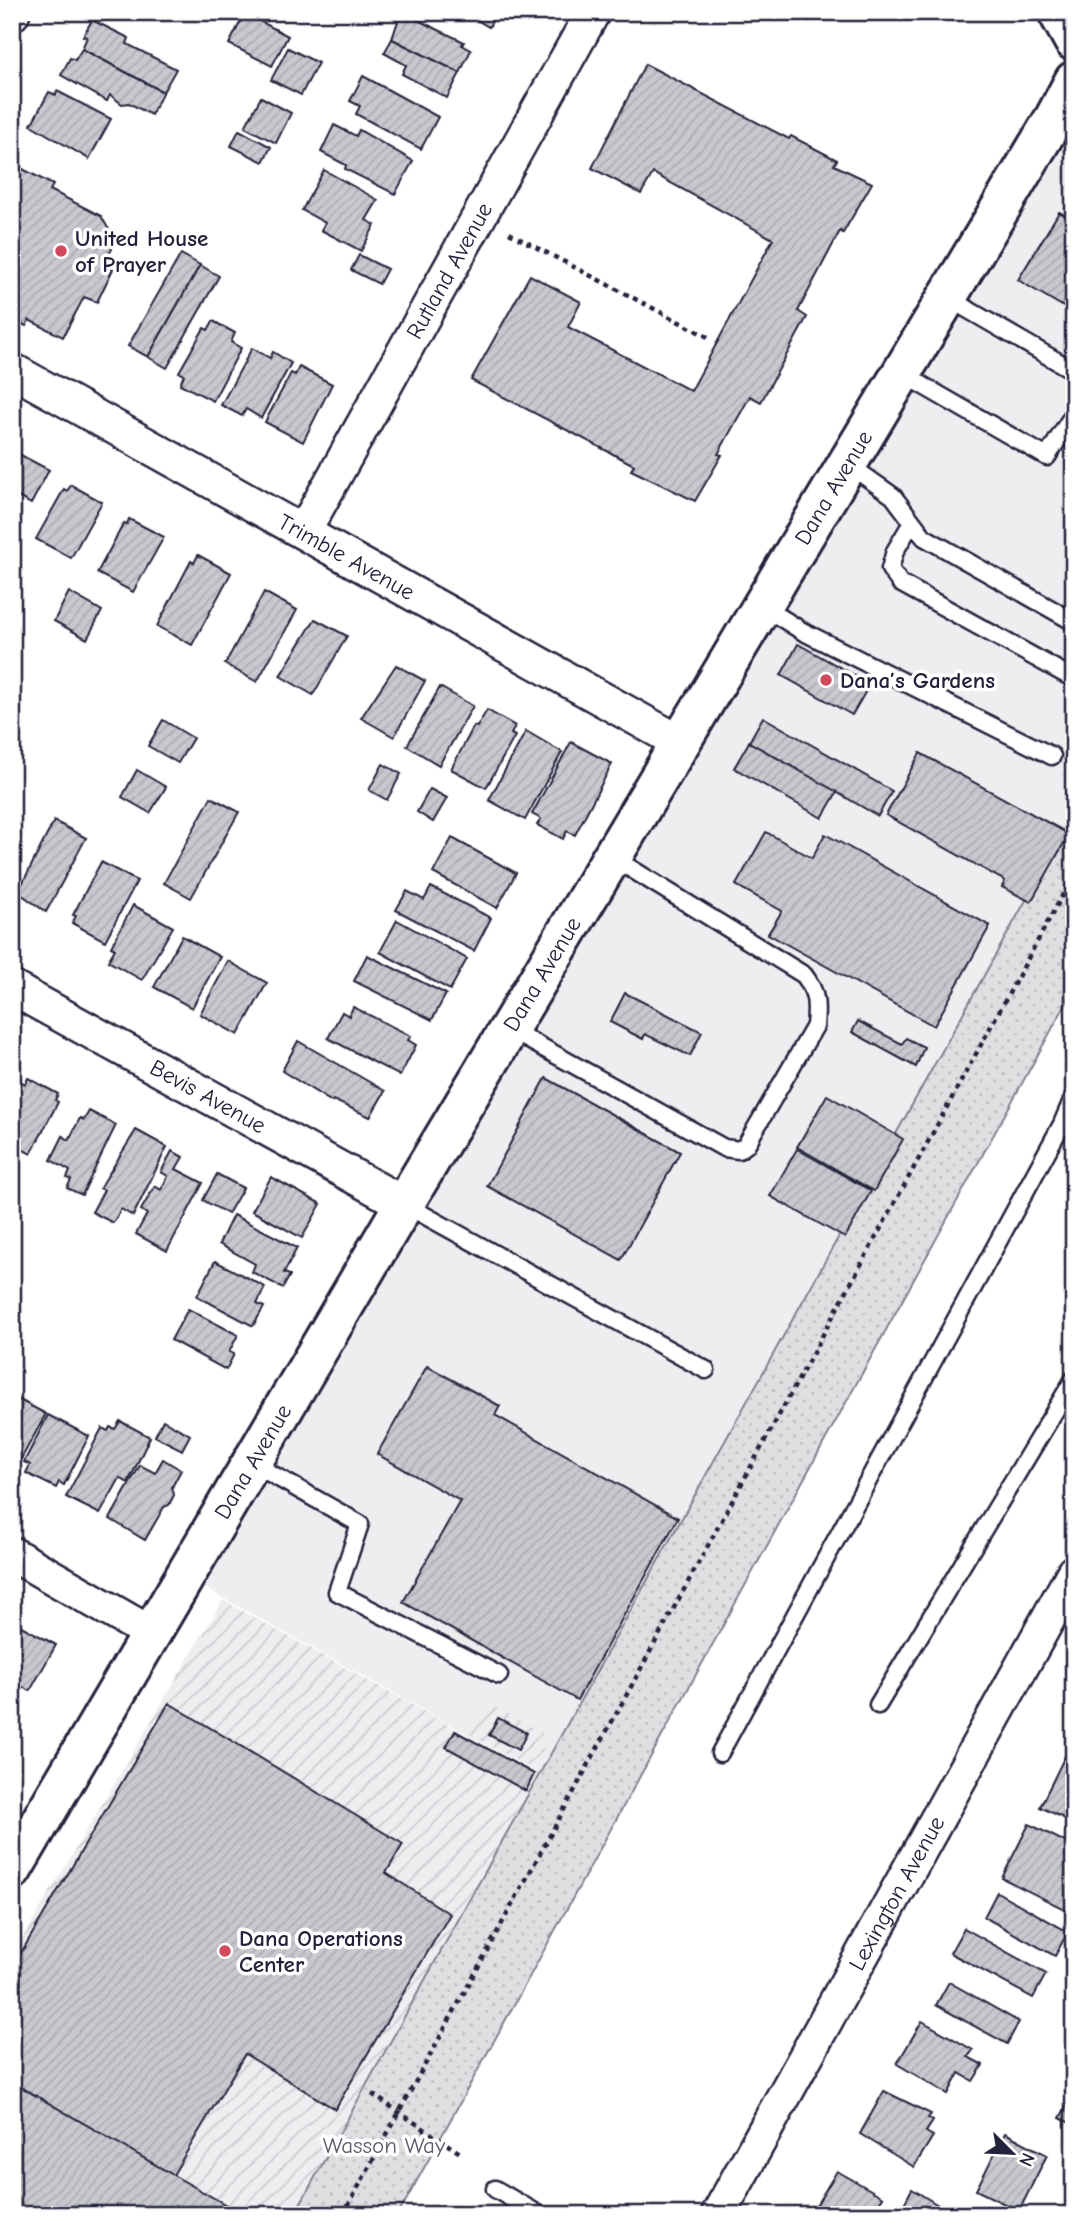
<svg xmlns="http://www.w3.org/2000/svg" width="1086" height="2227" font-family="'Comic Neue',sans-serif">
	<defs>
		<pattern id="industrial-furrows" width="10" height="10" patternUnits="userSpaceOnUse" patternTransform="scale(1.75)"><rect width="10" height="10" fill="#eeeef1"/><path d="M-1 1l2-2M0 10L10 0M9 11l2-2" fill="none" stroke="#ccccd0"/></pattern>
		<pattern id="green-dots" width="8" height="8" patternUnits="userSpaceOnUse" patternTransform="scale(1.75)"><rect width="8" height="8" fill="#dfdfe2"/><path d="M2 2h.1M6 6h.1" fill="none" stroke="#bfbfc3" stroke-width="1.8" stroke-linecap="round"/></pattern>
		<pattern id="building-hatch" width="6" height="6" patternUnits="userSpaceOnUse" patternTransform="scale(1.75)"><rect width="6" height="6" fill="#c8c8cf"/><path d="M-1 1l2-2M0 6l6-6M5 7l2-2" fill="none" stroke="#acacb3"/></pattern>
	</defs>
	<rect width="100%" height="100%" fill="#fff"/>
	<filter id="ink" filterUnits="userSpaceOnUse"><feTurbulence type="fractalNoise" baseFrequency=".0143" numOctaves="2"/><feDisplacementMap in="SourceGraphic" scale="14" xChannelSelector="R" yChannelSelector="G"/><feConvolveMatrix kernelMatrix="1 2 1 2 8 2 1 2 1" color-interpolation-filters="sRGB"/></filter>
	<g filter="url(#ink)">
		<!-- built -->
		<polygon fill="#eeeef1" points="1074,81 1074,874 553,1782 185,1577"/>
		<!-- industrial -->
		<g fill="url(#industrial-furrows)">
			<polygon points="223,1600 539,1775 294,2215 12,2215 12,1956"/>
			<polygon points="487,1703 550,1737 533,1769 470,1735"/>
		</g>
		<!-- green -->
		<polygon fill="url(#green-dots)" stroke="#80808e" stroke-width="2" points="1074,814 1074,989 398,2215 294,2215"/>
		<!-- building -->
		<g fill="url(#building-hatch)" stroke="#22223b" stroke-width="2">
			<polygon points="147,12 165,12 157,20"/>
			<polygon points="401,12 464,42 462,45 471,50 460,73 392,39"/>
			<polygon points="463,12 497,12 489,27"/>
			<polygon points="245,13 288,36 272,66 229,44"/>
			<polygon points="92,20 129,38 127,44 176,69 163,92 82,49 87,37 83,36"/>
			<polygon points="392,39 460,73 447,98 402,74 406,65 384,53"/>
			<polygon points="288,48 318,63 301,95 271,80"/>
			<polygon points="82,49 163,92 151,115 129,103 122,104 110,95 107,101 61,75 70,58 75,60"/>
			<polygon points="645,64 789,139 791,136 837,160 834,165 872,183 843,233 840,231 798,311 807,317 761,402 750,396 718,454 722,455 695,501 631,470 634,465 471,380 530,275 581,302 568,327 691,391 773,239 653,173 641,194 592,168"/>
			<polygon points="363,76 438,117 421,149 356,114 360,106 350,101"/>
			<polygon points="57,91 111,119 89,159 31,125 49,92 56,95"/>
			<polygon points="261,97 291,113 276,143 245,127"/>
			<polygon points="334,125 356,136 359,130 413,161 395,194 345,169 346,165 321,152"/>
			<polygon points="239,130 271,147 263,162 231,146"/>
			<polygon points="17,166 53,185 50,190 101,216 112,235 112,249 103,264 113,269 97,302 84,297 63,337 29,320 26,326 12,320 16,301 12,299 12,170"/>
			<polygon points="324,170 378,200 366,220 375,225 361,251 321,230 325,223 302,210"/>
			<polygon points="1059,212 1074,220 1074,313 1018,280"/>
			<polygon points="181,254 200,265 148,357 128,346"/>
			<polygon points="359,255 387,269 379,284 351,270"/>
			<polygon points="200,265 219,276 167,368 148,357"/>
			<polygon points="213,321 235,333 231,342 241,348 213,401 180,384 184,375 179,372 204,328 208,330"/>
			<polygon points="252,348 270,358 273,352 291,363 261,418 246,409 242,416 221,405"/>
			<polygon points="299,367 332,384 303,442 265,422 291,373 295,375"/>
			<polygon points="15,452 49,470 31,504 12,494"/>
			<polygon points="71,485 102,502 71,558 36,539 64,489 67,491"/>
			<polygon points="129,519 164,537 133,592 97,573 124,523 127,524"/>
			<polygon points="198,555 231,573 192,645 157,626 191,561 194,563"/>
			<polygon points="69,592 102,611 87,639 54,621"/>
			<polygon points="264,592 297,610 257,682 225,664"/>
			<polygon points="315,619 347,636 313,695 280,676"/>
			<polygon points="798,644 870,684 852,715 781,675"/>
			<polygon points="396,665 425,681 394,737 361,718"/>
			<polygon points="440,687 473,706 439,765 407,746"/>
			<polygon points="487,710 515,726 511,734 515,736 486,788 451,769 474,726 477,727"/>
			<polygon points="763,717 892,791 878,816 749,742"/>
			<polygon points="163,720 193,738 178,763 148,746"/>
			<polygon points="526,731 562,752 525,820 489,800"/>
			<polygon points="571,742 612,764 575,835 567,831 563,839 537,825 541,819 532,814"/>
			<polygon points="749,742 837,792 822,818 734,768"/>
			<polygon points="920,753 1069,834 1031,902 1002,887 1005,881 886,815"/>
			<polygon points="383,764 401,774 387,800 369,790"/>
			<polygon points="137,770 166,787 150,813 122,797"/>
			<polygon points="430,789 447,798 433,822 417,812"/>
			<polygon points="211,797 239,812 191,898 164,883"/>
			<polygon points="54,821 86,838 46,912 18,892"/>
			<polygon points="766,832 812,858 825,834 990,926 934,1026 768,934 782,911 736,885"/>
			<polygon points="452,838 516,873 497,908 433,873"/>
			<polygon points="101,862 137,881 105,941 72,923 76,916 73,915"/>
			<polygon points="431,887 491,918 474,951 396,910 407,891 424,900"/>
			<polygon points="133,905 173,927 142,980 108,961 115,949 111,947"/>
			<polygon points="397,920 467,959 450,990 380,952"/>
			<polygon points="182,936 220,957 192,1008 154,987"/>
			<polygon points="367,955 446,994 432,1020 354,981"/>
			<polygon points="228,961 267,983 238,1035 200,1014"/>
			<polygon points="625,993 702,1032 690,1056 645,1034 643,1039 610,1022"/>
			<polygon points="353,1007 411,1036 408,1040 416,1045 400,1076 328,1038 342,1012 349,1016"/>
			<polygon points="858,1021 902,1044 906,1038 924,1047 916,1067 852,1032"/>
			<polygon points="298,1041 385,1091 370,1117 333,1100 332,1102 282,1071"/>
			<polygon points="28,1078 58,1094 55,1100 58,1102 31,1154 12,1144 12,1100 22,1082 25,1084"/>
			<polygon points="546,1078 680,1152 621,1260 487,1186"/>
			<polygon points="827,1095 903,1139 874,1191 797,1147"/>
			<polygon points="89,1111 116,1125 82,1195 67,1188 71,1180 67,1178 70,1171 51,1160 63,1136 69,1140 80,1118 84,1120"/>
			<polygon points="136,1130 167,1147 133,1216 121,1209 113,1223 92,1212 104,1190 100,1188"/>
			<polygon points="797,1149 871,1191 845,1238 770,1196"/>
			<polygon points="172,1151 183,1157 176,1169 203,1183 167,1251 136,1234 147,1214 141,1210 155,1186 161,1190 168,1176 161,1172"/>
			<polygon points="217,1174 243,1188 228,1214 203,1200"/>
			<polygon points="271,1177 321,1204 302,1238 252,1211"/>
			<polygon points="233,1215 297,1248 284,1273 290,1275 283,1288 252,1272 255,1264 219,1244"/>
			<polygon points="215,1261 265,1287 257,1304 264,1307 253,1326 197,1296"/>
			<polygon points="188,1309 238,1335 229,1352 234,1354 226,1370 171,1340"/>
			<polygon points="427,1366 500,1406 495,1415 678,1518 577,1700 403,1602 460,1501 377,1454"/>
			<polygon points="12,1396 46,1414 20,1461 12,1457"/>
			<polygon points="48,1415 89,1436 64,1485 59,1482 56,1488 26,1473 30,1465 24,1462"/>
			<polygon points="163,1420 190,1435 182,1450 155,1436"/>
			<polygon points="120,1421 150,1437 128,1483 120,1478 100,1514 66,1497 102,1428 108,1431 110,1427 115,1429"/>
			<polygon points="163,1459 181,1470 172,1487 174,1495 169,1505 164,1507 145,1540 110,1519 140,1465 155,1473"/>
			<polygon points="12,1621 56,1645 30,1691 12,1681"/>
			<polygon points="169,1703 403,1844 386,1873 450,1914 335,2109 245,2054 173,2175 12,2082 12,1968"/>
			<polygon points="498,1718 527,1733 518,1750 489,1735"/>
			<polygon points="455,1731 534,1774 526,1791 446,1747"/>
			<polygon points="1066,1754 1074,1757 1074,1823 1040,1807"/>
			<polygon points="1029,1824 1071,1845 1074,1839 1074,1914 1002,1878"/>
			<polygon points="997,1892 1068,1932 1055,1956 984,1917"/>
			<polygon points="964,1928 1046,1974 1033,1998 950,1953"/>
			<polygon points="949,1982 1019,2022 1007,2044 936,2005"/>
			<polygon points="922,2021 973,2050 968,2057 983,2065 973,2081 959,2073 948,2094 897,2064"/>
			<polygon points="12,2082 173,2175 244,2215 12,2215"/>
			<polygon points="884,2091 931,2114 928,2118 933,2121 926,2132 933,2136 914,2167 860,2134"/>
			<polygon points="1067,2105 1074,2109 1074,2125 1060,2118"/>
			<polygon points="1005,2133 1047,2155 1019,2211 976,2190"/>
			<polygon points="837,2171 883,2197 876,2207 882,2211 880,2215 824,2215 814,2209"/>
			<polygon points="912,2189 938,2205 958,2215 921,2215 903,2206"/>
		</g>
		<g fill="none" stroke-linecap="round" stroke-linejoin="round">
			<defs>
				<g id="service">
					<polyline points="948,298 1074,371"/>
					<polyline points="903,374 1047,457 1074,413"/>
					<polyline points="849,465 893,496 924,537 1074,622"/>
					<polyline points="911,524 895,551 890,569 900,583 1074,679"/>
					<polyline points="764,607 802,631 1052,756"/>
					<path d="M509,1029L724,1148L739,1150L746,1145L815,1026C817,1005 817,992 804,975L612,857"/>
					<polyline points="404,1204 706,1370"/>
					<polyline points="252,1463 360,1524 337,1592 499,1675"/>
					<polyline points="878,1705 1074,1379"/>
					<polyline points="720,1753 1062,1124 1074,1096"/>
					<polyline points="495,2189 540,2215"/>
				</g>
				<g id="minor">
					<polyline points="12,14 13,12"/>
					<path id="s1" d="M12,370L681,743"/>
					<path id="s2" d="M304,531L593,12"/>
					<path id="s3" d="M12,988L404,1204"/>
					<polyline points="12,1554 152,1634"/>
					<path id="s4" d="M718,2215L1074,1572"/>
				</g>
				<g id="tertiary">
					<path id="s5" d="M12,1870L404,1204L1055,117L1074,81"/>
				</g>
				<polyline id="primary" points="1058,12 1074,41"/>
			</defs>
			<!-- service casing -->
			<use href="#service" stroke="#22223b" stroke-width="21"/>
			<!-- minor casing -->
			<use href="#minor" stroke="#22223b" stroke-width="38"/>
			<!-- tertiary casing -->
			<use href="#tertiary" stroke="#22223b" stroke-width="44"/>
			<!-- primary casing -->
			<use href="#primary" stroke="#22223b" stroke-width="44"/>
			<!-- path -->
			<g stroke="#22223b" stroke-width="4.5" stroke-dasharray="5 5" stroke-linecap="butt">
				<polyline points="509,233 708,337"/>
				<polyline points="372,2094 463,2155"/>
				<polyline points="343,2215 1074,874"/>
			</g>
			<!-- service -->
			<use href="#service" stroke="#fff" stroke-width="16"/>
			<!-- minor -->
			<use href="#minor" stroke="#fff" stroke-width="33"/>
			<!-- tertiary -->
			<use href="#tertiary" stroke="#fff" stroke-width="38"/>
			<!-- primary -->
			<use href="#primary" stroke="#fff" stroke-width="38"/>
		</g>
	</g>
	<!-- markers -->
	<g fill="#d1495b" stroke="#fff" stroke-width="2.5">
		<circle cx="61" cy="251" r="7"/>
		<circle cx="826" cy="680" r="7"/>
		<circle cx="225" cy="1951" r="7"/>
	</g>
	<g text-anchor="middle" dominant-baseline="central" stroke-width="7" stroke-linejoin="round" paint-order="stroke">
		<!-- poi labels -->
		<g font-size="23" font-weight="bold" fill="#22223b" stroke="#fff" text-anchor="start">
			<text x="75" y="238">United House<tspan x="75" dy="26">of Prayer</tspan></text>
			<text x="840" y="680">Dana’s Gardens</text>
			<text x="239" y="1938">Dana Operations<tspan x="239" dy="26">Center</tspan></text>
		</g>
		<!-- street labels -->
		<g font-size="23" fill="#22223b" stroke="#fff">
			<text stroke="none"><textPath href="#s2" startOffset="298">Rutland Avenue</textPath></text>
			<text stroke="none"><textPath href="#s5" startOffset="1608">Dana Avenue</textPath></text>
			<text stroke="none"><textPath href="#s1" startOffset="383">Trimble Avenue</textPath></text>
			<text stroke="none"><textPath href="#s5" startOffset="1041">Dana Avenue</textPath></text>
			<text stroke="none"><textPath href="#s3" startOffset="224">Bevis Avenue</textPath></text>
			<text stroke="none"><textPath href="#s5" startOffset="474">Dana Avenue</textPath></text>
			<text stroke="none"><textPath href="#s4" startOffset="368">Lexington Avenue</textPath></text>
		</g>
		<!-- park labels -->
		<g font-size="23" fill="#5b5b6d" stroke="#fff">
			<text x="384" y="2145">Wasson Way</text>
		</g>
	</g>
	<!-- margin -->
	<rect width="1086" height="2227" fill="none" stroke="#fff" stroke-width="42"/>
	<rect x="21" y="21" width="1044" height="2185" fill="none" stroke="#22223b" stroke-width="2.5" filter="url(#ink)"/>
	<!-- north arrow -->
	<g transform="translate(1012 2153) rotate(114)" stroke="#ffffff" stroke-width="5" paint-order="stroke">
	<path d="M0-5L12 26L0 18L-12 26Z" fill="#22223b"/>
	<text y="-10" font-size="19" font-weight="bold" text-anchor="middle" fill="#22223b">N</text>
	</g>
</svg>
